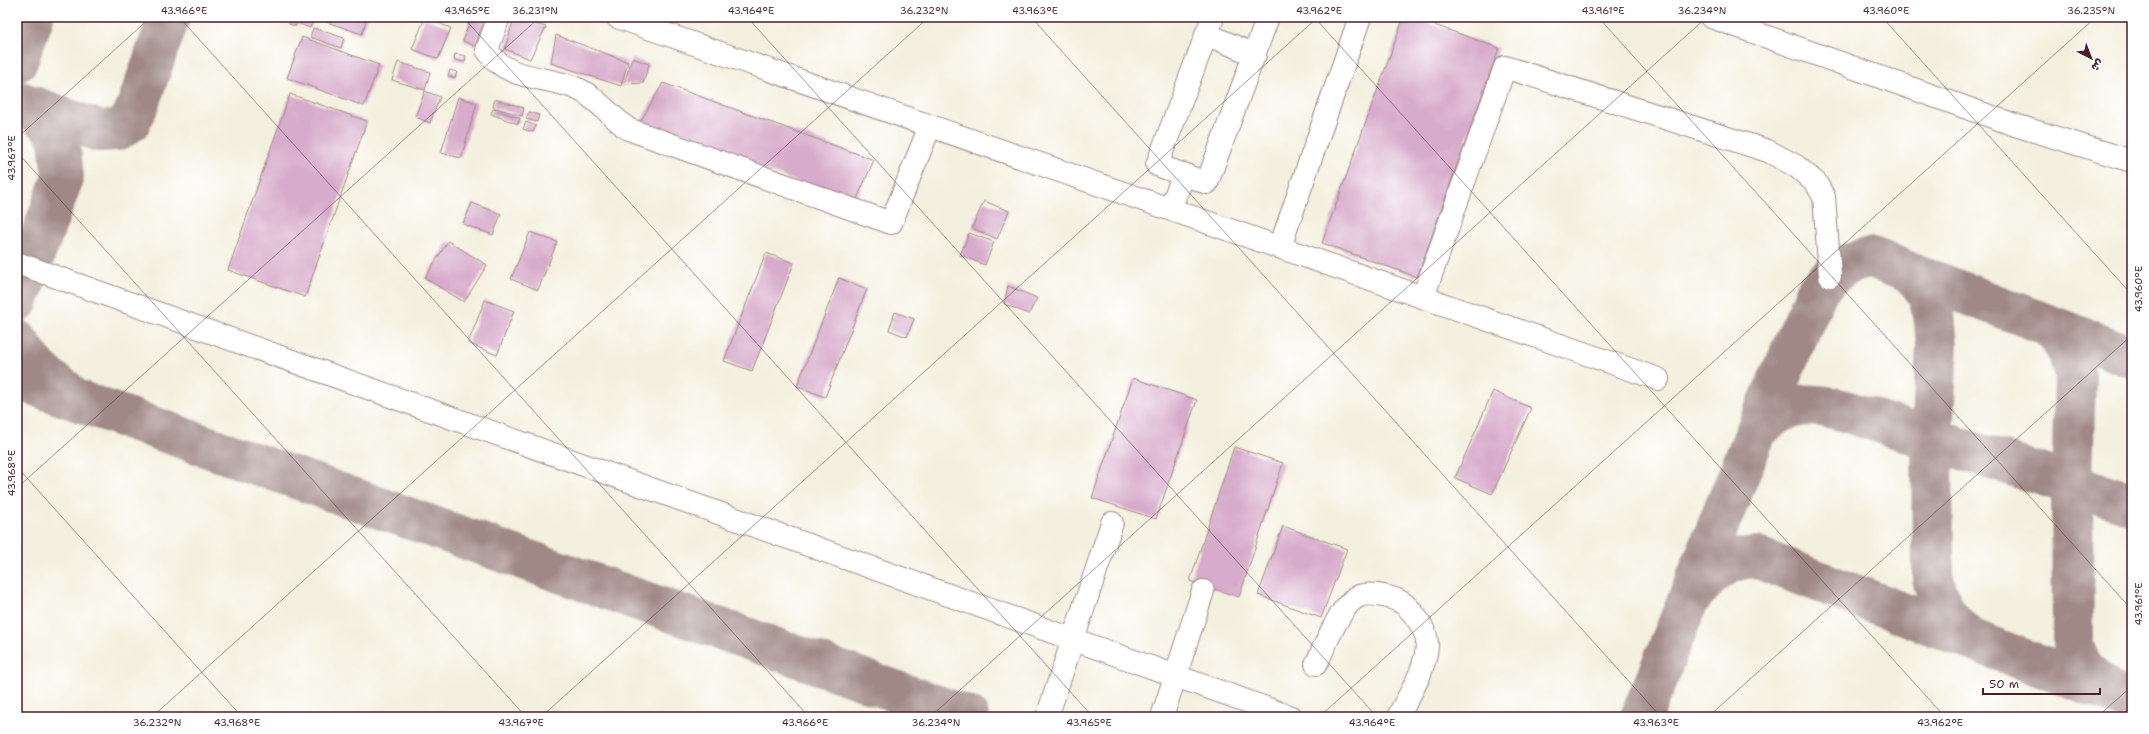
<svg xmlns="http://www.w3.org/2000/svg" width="2149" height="734" font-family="'Shantell Sans','Playpen Sans Arabic',sans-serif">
	<rect width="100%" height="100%" fill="#fff"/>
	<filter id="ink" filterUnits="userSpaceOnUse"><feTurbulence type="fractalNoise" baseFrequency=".025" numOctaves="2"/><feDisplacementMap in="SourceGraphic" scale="8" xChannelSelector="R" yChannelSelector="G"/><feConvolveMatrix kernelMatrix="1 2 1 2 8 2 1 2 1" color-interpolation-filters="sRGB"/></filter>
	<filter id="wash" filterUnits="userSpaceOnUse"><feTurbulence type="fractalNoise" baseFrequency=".012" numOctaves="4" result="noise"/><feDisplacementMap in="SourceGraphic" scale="16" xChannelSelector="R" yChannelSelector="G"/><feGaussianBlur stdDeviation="0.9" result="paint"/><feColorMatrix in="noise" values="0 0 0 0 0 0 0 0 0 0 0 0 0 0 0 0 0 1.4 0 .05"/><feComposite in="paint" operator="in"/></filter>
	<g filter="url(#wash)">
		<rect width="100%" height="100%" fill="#f4f0df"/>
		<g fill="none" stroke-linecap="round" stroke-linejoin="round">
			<!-- taxiway -->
			<g stroke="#9f8885" stroke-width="42">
				<polyline points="17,61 33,17"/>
				<polyline points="17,101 99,131 118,130 130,122 137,107 169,17"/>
				<path d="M1914,274L1928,294L1934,315L1937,345L1932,439L1933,578C1940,609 1946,616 1968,638"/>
				<polyline points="17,302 63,177 59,141 54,129 30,106"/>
				<path d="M2046,324L2060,338L2069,354L2075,376L2072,485L2073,644C2079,669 2090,675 2109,691"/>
				<path d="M17,340C32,363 42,375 65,390"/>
				<polyline points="17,379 968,717"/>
				<path d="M1756,432L1817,291C1834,271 1845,261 1872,258L2132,357"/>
				<path d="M1692,595C1712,573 1724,559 1755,557L2132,701"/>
				<path d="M1641,717L1756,432C1781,402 1809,401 1845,411L2132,504"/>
			</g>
		</g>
		<g id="blocks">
			<!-- building -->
			<g fill="#d7abcb">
				<polygon points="290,17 298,17 296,26 289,24"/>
				<polygon points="300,17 314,19 310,28 297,23"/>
				<polygon points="312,17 367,17 362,34"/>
				<polygon points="471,17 485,17 475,46 463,41"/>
				<polygon points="1404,17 1412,17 1499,48 1417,277 1322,243"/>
				<polygon points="425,18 451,28 438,59 412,49"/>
				<polygon points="514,18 546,27 530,59 505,49"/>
				<polygon points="313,28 344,38 341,48 310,37"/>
				<polygon points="556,35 628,62 621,86 551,63"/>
				<polygon points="302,37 379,65 364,106 287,78"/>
				<polygon points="455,54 466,56 465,62 454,60"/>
				<polygon points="632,58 649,64 643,83 624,84"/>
				<polygon points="398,62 430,72 425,90 392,80"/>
				<polygon points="450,70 457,72 455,78 448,76"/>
				<polygon points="663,83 874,160 855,203 639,124"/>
				<polygon points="425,91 440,97 430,123 415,117"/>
				<polygon points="290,94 367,121 305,297 228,270"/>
				<polygon points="458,97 477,103 461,158 441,153"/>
				<polygon points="495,99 524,108 522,116 493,107"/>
				<polygon points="493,109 520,118 518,124 491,114"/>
				<polygon points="529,112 539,115 537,122 526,119"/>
				<polygon points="526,122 536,126 533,132 523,129"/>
				<polygon points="984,201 1009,211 997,239 972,228"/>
				<polygon points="472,203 501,214 493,235 463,224"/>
				<polygon points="530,232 557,242 538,290 511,279"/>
				<polygon points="969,233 994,242 985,265 960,255"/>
				<polygon points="448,241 487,265 464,302 425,278"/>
				<polygon points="766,253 794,263 752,371 724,361"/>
				<polygon points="839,278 867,289 825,397 797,386"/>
				<polygon points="1008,286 1037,298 1029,314 1004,304"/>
				<polygon points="485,300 514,311 497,355 468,343"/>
				<polygon points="895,312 914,319 907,337 889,330"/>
				<polygon points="1133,378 1197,400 1156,519 1092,498"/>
				<polygon points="1493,391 1531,408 1492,494 1455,478"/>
				<polygon points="1234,447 1283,463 1239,597 1190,581"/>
				<polygon points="1283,526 1347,549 1321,618 1258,595"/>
			</g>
		</g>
	</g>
	<g filter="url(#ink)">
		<use href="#blocks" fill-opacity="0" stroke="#9f8885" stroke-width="1"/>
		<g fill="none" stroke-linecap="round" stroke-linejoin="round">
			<defs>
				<g id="minor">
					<path d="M499,17L487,50C507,82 547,75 578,89C594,96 613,118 628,129L891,223L930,126"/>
					<polyline points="617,17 1658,379"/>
					<polyline points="1213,17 1157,165 1207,183 1268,17"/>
					<polyline points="1711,17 2015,125 2132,161"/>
					<polyline points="1206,34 1255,55"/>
					<polyline points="1170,209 1184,174"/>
					<polyline points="1280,247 1360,17"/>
					<polyline points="17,263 1291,717"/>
					<polyline points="1423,297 1505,67 1768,151 1796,166 1816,183 1824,197 1830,276"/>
					<path d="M1316,664C1326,645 1339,607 1357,597C1368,591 1395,597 1404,604C1414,612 1427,631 1427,643C1427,668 1409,695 1398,717"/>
					<polyline points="1047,717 1112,523"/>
					<polyline points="1162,717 1203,591"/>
				</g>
			</defs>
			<!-- minor casing -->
			<use href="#minor" stroke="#9f8885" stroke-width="24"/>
			<!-- minor -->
			<use href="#minor" stroke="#fff" stroke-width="22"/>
		</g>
	</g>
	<!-- ticks -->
	<path fill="none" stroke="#4a1f2b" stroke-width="1" stroke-opacity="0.45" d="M179,17L809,717M463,17L1093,717M747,17L1377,717M1031,17L1661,717M1314,17L1945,717M1598,17L2132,610M1882,17L2132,295M17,138L151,17M17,152L526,717M17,467L242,717M17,488L540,17M152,717L929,17M541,717L1318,17M930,717L1707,17M1319,717L2096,17M1708,717L2132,335M2097,717L2132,686"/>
	<!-- margin -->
	<rect width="2149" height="734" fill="none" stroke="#fff" stroke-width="44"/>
	<!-- north arrow -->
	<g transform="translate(2091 58) rotate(138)" stroke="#ffffff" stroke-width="3" paint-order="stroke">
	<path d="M0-3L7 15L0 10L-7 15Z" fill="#4a1f2b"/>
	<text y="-6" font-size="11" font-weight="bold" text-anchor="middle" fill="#4a1f2b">ش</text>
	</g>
	<!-- scale -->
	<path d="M1983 688v6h117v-6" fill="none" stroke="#4a1f2b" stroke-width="2"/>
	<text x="1989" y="688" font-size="12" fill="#4a1f2b" stroke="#ffffff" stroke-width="3" paint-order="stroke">50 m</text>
	<rect x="22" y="22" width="2105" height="690" fill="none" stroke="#4a1f2b" stroke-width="1.5"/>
	<g font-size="10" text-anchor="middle" fill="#4a1f2b">
		<text x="184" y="14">43.966°E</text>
		<text x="467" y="14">43.965°E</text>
		<text x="535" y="14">36.231°N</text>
		<text x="751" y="14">43.964°E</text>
		<text x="924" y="14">36.232°N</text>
		<text x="1035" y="14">43.963°E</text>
		<text x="1319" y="14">43.962°E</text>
		<text x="1603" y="14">43.961°E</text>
		<text x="1702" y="14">36.234°N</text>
		<text x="1886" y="14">43.960°E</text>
		<text x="2091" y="14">36.235°N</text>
		<text transform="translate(11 158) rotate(-90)" y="4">43.967°E</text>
		<text transform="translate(2138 289) rotate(-90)" y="4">43.960°E</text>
		<text transform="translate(11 473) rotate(-90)" y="4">43.968°E</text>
		<text transform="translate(2138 604) rotate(-90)" y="4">43.961°E</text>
		<text x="157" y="726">36.232°N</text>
		<text x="237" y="726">43.968°E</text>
		<text x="521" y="726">43.967°E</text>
		<text x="805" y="726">43.966°E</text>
		<text x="936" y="726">36.234°N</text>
		<text x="1089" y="726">43.965°E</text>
		<text x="1372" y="726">43.964°E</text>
		<text x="1656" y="726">43.963°E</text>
		<text x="1940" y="726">43.962°E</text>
	</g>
</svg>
